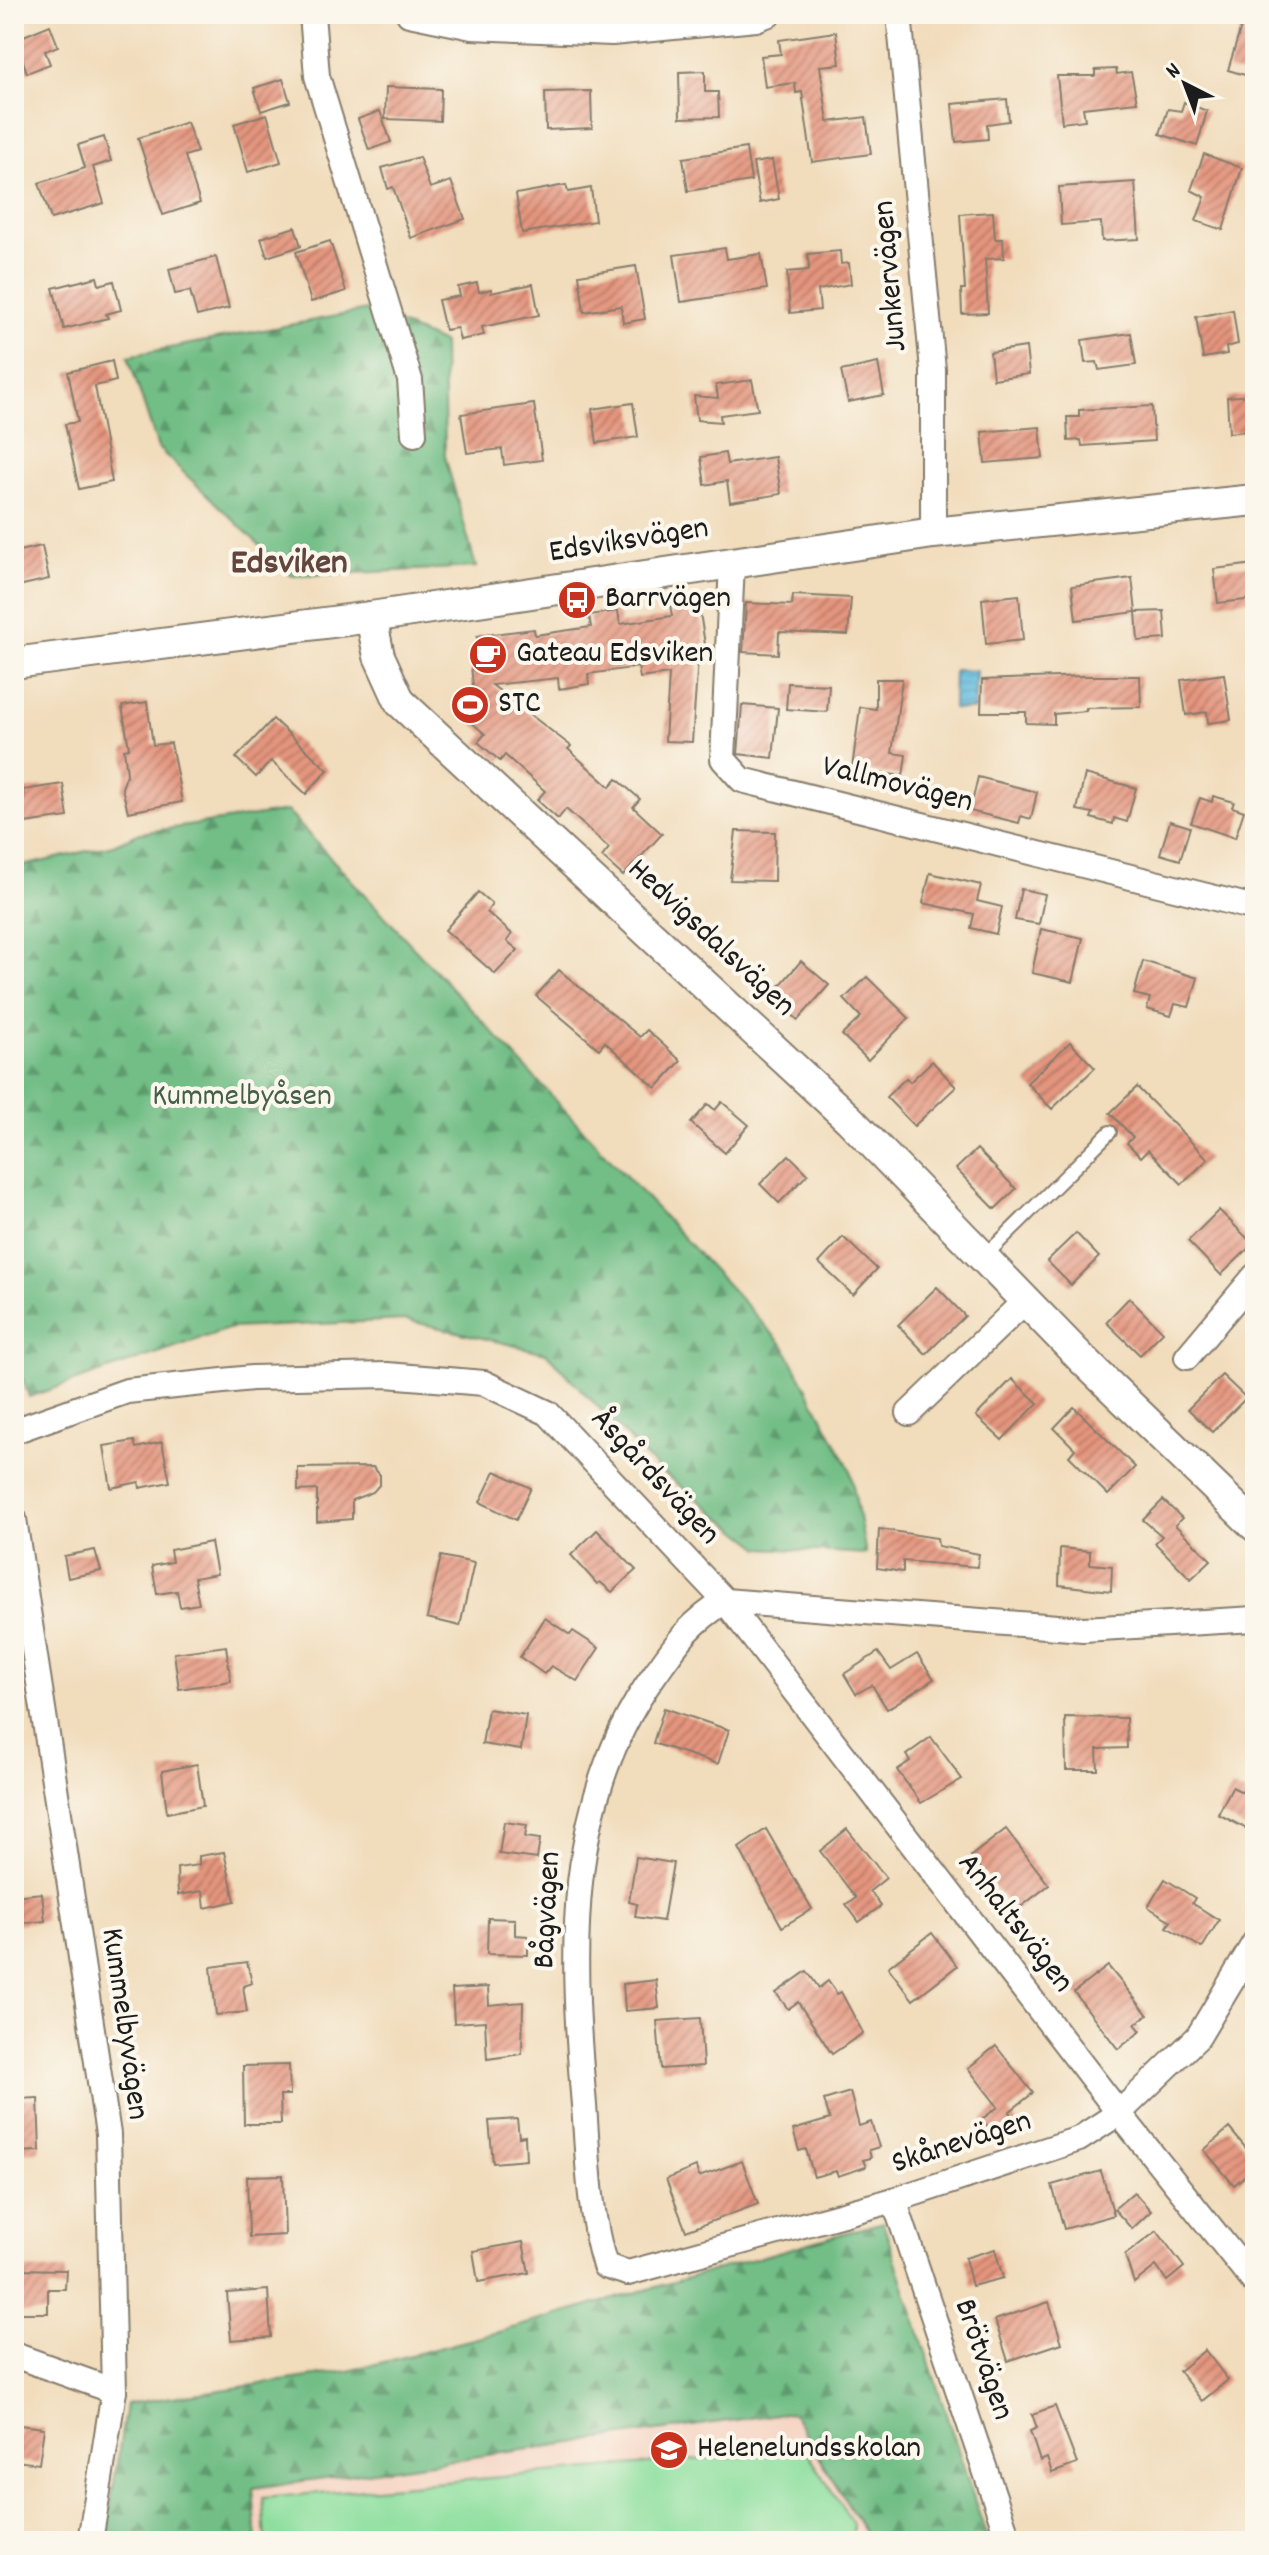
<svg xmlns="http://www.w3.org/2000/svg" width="1269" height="2555" font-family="Dekko,sans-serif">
	<defs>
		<pattern id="forest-firs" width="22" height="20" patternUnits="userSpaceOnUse" patternTransform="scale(2)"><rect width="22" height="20" fill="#72be86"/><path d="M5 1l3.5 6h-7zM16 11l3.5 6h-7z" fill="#5d9a6d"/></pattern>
		<pattern id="water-rules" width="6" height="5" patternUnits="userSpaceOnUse" patternTransform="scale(2)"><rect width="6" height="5" fill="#5fb9dc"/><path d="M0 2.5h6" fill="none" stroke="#529ebc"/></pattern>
		<pattern id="building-hatch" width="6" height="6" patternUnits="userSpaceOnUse" patternTransform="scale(2)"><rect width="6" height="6" fill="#e4957e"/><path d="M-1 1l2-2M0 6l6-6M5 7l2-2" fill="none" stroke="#b87966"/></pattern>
	</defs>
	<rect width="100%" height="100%" fill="#fbf7ec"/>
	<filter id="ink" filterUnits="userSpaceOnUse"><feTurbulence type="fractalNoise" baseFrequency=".0125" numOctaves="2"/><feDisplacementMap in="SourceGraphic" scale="16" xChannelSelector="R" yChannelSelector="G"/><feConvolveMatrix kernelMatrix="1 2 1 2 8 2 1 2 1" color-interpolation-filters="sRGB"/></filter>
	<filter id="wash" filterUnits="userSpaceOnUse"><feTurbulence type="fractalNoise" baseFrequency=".006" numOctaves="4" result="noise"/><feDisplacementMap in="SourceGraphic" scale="32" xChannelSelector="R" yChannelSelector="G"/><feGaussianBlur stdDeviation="1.8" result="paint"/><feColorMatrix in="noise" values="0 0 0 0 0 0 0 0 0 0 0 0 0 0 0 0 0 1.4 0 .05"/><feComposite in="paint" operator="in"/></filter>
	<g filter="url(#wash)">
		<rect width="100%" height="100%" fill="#f1dcbb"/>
		<!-- built -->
		<polygon fill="#f5d3c1" points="793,2412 870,2541 257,2541 253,2488"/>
		<!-- forest -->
		<g fill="url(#forest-firs)" stroke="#476d51" stroke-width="2">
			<polygon points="367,310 443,343 445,456 476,567 292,576 158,448 128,356"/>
			<polygon points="287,811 784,1346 850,1469 866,1554 761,1548 657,1468 546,1353 406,1320 231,1328 29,1397 14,1354 14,868 113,845 140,833"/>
			<polygon points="883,2222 988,2541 870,2541 792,2412 253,2488 257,2541 105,2541 126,2404 349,2371 481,2337"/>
		</g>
		<!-- garden -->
		<polygon fill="#8edf9f" stroke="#557e5e" stroke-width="2" points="806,2450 853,2524 853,2541 266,2541 263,2498"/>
		<!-- water -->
		<polygon fill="url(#water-rules)" stroke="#3e6a7c" stroke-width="2" points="954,670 976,671 974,710 953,709"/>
		<g id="blocks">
			<!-- building -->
			<g fill="url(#building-hatch)">
				<polygon points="1245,14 1255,14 1255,78 1228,70"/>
				<polygon points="50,25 58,46 45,51 50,64 27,73 22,58 14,61 14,40"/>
				<polygon points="836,32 840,64 820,66 828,122 866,117 871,154 812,162 802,92 796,93 795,83 765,87 761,56 781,54 779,40"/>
				<polygon points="1116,69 1117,74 1131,72 1137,102 1083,108 1085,120 1062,123 1057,76 1095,76 1095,70"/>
				<polygon points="705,71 705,92 718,92 719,117 680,118 679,72"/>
				<polygon points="283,79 290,102 261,111 254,88"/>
				<polygon points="386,87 441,89 440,121 385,119"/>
				<polygon points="591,91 592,128 546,130 545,92"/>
				<polygon points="1007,99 1009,121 987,124 988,139 956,142 952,104"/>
				<polygon points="1184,102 1207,111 1197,146 1160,134 1168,109 1181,111"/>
				<polygon points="380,111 391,142 369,150 358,119"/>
				<polygon points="267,114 281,162 248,172 234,124"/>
				<polygon points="187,122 197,152 185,156 200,203 163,215 138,138"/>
				<polygon points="104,137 111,161 93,167 104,203 51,219 39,183 85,168 78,145"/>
				<polygon points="746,148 751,181 688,191 683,158"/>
				<polygon points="1204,154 1242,168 1223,230 1196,221 1205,197 1191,190"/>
				<polygon points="419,157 430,188 451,181 465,219 411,238 393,187 388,189 382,168"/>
				<polygon points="772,160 779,199 760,203 753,163"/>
				<polygon points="1135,182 1139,239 1102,241 1101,222 1061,225 1059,187"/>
				<polygon points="566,185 568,192 591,188 595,221 522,233 516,194"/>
				<polygon points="993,212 995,239 1003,239 1004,258 985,259 988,313 962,314 961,289 965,289 960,214"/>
				<polygon points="295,227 301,246 267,257 261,238"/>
				<polygon points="330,241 346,291 311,302 296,252"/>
				<polygon points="725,248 727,259 761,254 767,289 681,302 674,255"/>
				<polygon points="840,251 841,264 849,263 851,284 818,290 820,310 790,313 787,272 809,270 808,254"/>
				<polygon points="216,257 229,308 197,316 190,291 175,294 169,269"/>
				<polygon points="636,266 645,319 623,323 621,306 584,312 579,275"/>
				<polygon points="97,277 99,285 114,281 121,310 106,314 108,318 64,329 53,288"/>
				<polygon points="477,283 479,292 491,289 491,293 533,284 539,315 482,327 484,335 460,340 457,328 445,330 438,300 460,296 458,287"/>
				<polygon points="1233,310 1238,344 1226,347 1227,354 1203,358 1196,317"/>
				<polygon points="1131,333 1136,365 1099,370 1097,362 1085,363 1082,340"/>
				<polygon points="1026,347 1029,374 993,379 990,352"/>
				<polygon points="112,361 116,381 95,386 112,482 79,489 65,424 78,422 68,372"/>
				<polygon points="878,363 884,395 848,402 841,371"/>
				<polygon points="752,380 758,410 720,415 721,422 697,420 694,396 718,398 716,385"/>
				<polygon points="1252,395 1255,430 1229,433 1227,397"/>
				<polygon points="633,403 638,437 597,443 592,409"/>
				<polygon points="534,404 542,460 504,465 502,449 467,453 461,414"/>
				<polygon points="1152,406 1154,441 1082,446 1081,440 1068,441 1067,417 1079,417 1079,410"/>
				<polygon points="1040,427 1043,458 985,463 982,432"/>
				<polygon points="725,453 727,464 775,457 781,494 730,502 727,481 705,485 701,457"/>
				<polygon points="42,546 49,579 14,587 14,552"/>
				<polygon points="1255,564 1255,599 1218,603 1214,569"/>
				<polygon points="1132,578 1136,612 1076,620 1072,586"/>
				<polygon points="793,595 851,598 848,635 779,632 778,654 743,652 746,603 792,605"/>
				<polygon points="1019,595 1023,640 986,644 982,599"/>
				<polygon points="698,600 707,657 698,659 692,742 665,741 669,674 640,678 638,667 588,674 589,684 559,689 558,678 492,685 571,746 568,749 610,787 617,779 640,799 633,807 662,834 623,876 602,857 609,848 566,809 558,819 537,800 545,791 505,755 500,761 478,742 485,734 454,707 473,686 471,666 481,665 477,636 534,629 535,635 591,627 589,615 618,611 620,624 672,616 670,604"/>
				<polygon points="1164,611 1166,639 1138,641 1136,612"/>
				<polygon points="1224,674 1231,720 1208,723 1207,712 1186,715 1181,680"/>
				<polygon points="1083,676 1140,676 1141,707 1086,708 1086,711 1054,714 1054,724 1026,723 1026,712 981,712 982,680"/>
				<polygon points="876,679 902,679 892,753 906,755 903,776 852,769 860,707 876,709"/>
				<polygon points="788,683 829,685 827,712 786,709"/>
				<polygon points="147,702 153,745 171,743 182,802 128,812 122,788 127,774 124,749 129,748 122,706"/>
				<polygon points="742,705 778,708 773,758 738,754"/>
				<polygon points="273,719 328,770 306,794 271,761 256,777 236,758"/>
				<polygon points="1085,774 1136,788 1127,822 1114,818 1113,824 1091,818 1093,813 1077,810"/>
				<polygon points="978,777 1037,792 1031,819 1021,816 1019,823 970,811"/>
				<polygon points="63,784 68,817 17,824 14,800 24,798 23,790"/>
				<polygon points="1213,796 1234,802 1232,807 1244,811 1235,838 1191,823 1200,798 1212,802"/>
				<polygon points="1170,821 1190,827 1180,860 1160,854"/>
				<polygon points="736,831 775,832 774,881 730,880"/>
				<polygon points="930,873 981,885 977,901 1002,907 996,934 971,928 974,914 923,903"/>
				<polygon points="1021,889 1045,894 1039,924 1015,920"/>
				<polygon points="478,892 492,904 487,912 512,934 507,941 518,950 495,974 445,930"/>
				<polygon points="1041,929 1083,938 1073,982 1032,973"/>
				<polygon points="801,961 829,985 798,1020 771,996"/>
				<polygon points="1143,961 1198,978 1189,1007 1175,1004 1171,1016 1147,1009 1150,998 1134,994"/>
				<polygon points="559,970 640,1037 647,1030 681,1061 656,1088 605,1042 599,1049 536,996"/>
				<polygon points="867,977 909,1018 868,1060 842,1035 861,1017 844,999"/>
				<polygon points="1070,1042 1095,1068 1052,1109 1027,1083"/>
				<polygon points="932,1061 956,1087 914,1126 886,1097 906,1078 910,1082"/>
				<polygon points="1137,1087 1208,1159 1182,1184 1148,1150 1141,1157 1127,1143 1133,1137 1110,1113"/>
				<polygon points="722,1102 749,1125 725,1153 691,1123 708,1104 715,1110"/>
				<polygon points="977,1149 1016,1189 995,1209 956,1169"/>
				<polygon points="789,1155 808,1174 779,1203 760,1184"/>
				<polygon points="1219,1210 1253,1244 1221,1275 1188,1241"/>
				<polygon points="1076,1233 1099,1257 1071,1285 1047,1261"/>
				<polygon points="843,1237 877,1269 853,1295 819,1263"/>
				<polygon points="937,1287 965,1316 926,1354 898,1325"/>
				<polygon points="1129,1298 1163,1332 1140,1355 1106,1322"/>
				<polygon points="1222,1375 1246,1398 1212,1432 1188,1409"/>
				<polygon points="1012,1379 1038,1403 1002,1440 976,1416"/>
				<polygon points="1074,1407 1135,1467 1108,1495 1069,1456 1075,1449 1054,1428"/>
				<polygon points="134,1441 136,1448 162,1442 170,1482 140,1488 139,1482 111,1488 104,1446"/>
				<polygon points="373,1467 380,1475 380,1484 373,1492 352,1500 352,1519 317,1522 317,1490 298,1491 298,1468"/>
				<polygon points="495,1471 531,1488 516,1520 480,1502"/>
				<polygon points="1163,1500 1182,1518 1175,1525 1211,1560 1191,1579 1155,1543 1162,1536 1143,1520"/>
				<polygon points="879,1529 937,1538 938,1546 979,1554 977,1567 903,1561 903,1572 877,1568"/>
				<polygon points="597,1530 636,1570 612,1592 600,1582 597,1584 571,1555"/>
				<polygon points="211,1542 217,1574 194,1578 199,1604 180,1607 177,1591 157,1594 152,1566 172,1562 170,1550"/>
				<polygon points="1060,1548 1090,1551 1090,1564 1112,1566 1111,1591 1059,1585"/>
				<polygon points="95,1550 101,1571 68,1578 64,1556"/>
				<polygon points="441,1556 474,1563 460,1626 427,1618"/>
				<polygon points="545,1618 570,1635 573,1631 599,1648 577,1681 551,1666 544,1674 520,1657"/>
				<polygon points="226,1646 231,1681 179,1689 174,1653"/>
				<polygon points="878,1652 891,1670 917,1654 934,1679 887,1709 872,1685 856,1694 844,1674"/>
				<polygon points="664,1708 729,1730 718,1764 653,1743"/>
				<polygon points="488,1709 526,1715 521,1750 482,1744"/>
				<polygon points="1065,1717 1126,1718 1127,1748 1097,1749 1098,1770 1066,1770"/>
				<polygon points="931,1737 962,1779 921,1803 897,1770 910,1761 906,1755"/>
				<polygon points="197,1764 203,1806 167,1813 162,1771"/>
				<polygon points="1232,1787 1255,1798 1255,1833 1218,1814"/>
				<polygon points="504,1822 527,1825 525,1837 540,1839 537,1859 499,1854"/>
				<polygon points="766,1829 812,1909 782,1927 739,1848"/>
				<polygon points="847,1829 886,1878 870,1891 881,1906 859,1922 846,1904 856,1898 820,1851"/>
				<polygon points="1006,1829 1049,1885 1014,1912 971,1856"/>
				<polygon points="224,1852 235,1901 205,1908 203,1891 178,1895 177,1868 199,1865 199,1856"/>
				<polygon points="636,1857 673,1863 663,1921 635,1917 637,1904 629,1902"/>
				<polygon points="1165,1879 1195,1898 1192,1903 1219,1920 1202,1948 1167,1927 1171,1921 1148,1907"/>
				<polygon points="42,1893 45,1921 14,1924 14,1896"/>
				<polygon points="488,1918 515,1919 515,1935 528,1936 528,1955 487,1954"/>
				<polygon points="932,1933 957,1966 913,2000 888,1967"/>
				<polygon points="247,1962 252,1983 243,1986 247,2012 216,2015 211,1967"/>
				<polygon points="1108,1966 1148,2015 1135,2024 1141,2031 1118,2049 1074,1992"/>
				<polygon points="807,1971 819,1988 828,1981 837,1994 841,1992 863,2033 832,2054 798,2002 788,2009 776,1993"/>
				<polygon points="656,1980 659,2008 625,2011 623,1984"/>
				<polygon points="488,1987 489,2005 523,2002 522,2054 487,2059 485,2021 454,2023 452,1989"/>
				<polygon points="700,2018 703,2066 661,2069 657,2021"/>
				<polygon points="996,2046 1033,2093 1009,2112 1020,2127 1001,2143 982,2119 998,2107 968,2068"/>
				<polygon points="289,2065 290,2095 280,2095 281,2124 244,2124 243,2066"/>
				<polygon points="850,2092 859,2126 871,2122 879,2147 869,2150 871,2158 863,2160 866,2167 838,2176 836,2171 814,2177 806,2149 799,2151 793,2130 830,2119 824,2100"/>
				<polygon points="38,2098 40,2151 14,2152 14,2099"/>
				<polygon points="517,2119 519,2137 525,2136 526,2160 493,2163 489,2121"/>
				<polygon points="1229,2128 1255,2159 1255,2167 1234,2185 1204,2150"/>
				<polygon points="742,2161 758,2204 686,2231 666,2179 696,2167 699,2177"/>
				<polygon points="1101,2171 1114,2215 1064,2229 1052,2185"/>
				<polygon points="283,2175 285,2235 249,2237 247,2176"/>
				<polygon points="1134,2192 1151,2211 1132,2229 1114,2209"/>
				<polygon points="1157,2231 1184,2267 1167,2281 1156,2266 1134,2283 1125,2255"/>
				<polygon points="523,2242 529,2273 478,2282 473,2251"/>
				<polygon points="995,2249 1003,2278 972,2286 965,2258"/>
				<polygon points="14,2269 66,2270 65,2289 48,2289 48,2313 19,2313 19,2288 14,2288"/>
				<polygon points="268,2290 271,2337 231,2340 227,2293"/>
				<polygon points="1049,2302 1062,2343 1008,2361 995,2320"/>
				<polygon points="1205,2350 1228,2380 1202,2401 1179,2371"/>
				<polygon points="1055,2406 1077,2464 1052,2473 1047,2458 1040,2461 1030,2431 1037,2428 1032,2414"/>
				<polygon points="20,2425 44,2428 39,2464 15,2461"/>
			</g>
		</g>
	</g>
	<g filter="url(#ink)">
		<use href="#blocks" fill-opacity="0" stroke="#867c6c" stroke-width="2"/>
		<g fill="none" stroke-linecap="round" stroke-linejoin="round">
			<defs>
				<polyline id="service" points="983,1258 1110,1132"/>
				<g id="minor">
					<polyline points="312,14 317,76 410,380 414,434"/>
					<polyline points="409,14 472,27 612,33 756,19 769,14"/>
					<polyline points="899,14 933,370 933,533"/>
					<polyline points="732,563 723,759 742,780 1255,908"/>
					<polyline points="1187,1357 1255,1276"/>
					<polyline points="909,1413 1025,1301"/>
					<polyline points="14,1431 127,1391 252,1378 387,1375 484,1383 548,1413 725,1601 1119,2113 1255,2283"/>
					<polyline points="14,1519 108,2134 114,2391 90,2541"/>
					<path d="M725,1601C688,1625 680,1639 655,1674C563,1802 571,1955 584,2105C588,2159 589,2214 605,2266L628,2273L894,2200L1079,2139L1119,2113L1198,2037L1255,1942"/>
					<polyline points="725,1601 1083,1629 1255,1619"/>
					<polyline points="894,2200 1009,2541"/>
					<polyline points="14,2355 114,2391"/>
				</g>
				<g id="tertiary">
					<polyline points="371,617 379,656 400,702 849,1119 1083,1360 1255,1526"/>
					<polyline points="14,663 371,617 933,533 1255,500"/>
				</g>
			</defs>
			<!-- service casing -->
			<use href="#service" stroke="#867c6c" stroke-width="16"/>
			<!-- minor casing -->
			<use href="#minor" stroke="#867c6c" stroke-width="28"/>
			<!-- tertiary casing -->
			<use href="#tertiary" stroke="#867c6c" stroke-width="34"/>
			<!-- service -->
			<use href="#service" stroke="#fff" stroke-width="12"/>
			<!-- minor -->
			<use href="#minor" stroke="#fff" stroke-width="24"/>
			<!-- tertiary -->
			<use href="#tertiary" stroke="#fff" stroke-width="30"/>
		</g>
	</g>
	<!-- icons -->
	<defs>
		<symbol id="bus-disc" viewBox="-11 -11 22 22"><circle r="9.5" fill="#c8321e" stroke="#fbf7ec"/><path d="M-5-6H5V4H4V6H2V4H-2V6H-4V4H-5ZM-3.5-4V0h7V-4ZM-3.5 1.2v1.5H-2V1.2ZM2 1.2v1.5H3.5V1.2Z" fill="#fff"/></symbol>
		<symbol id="cafe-disc" viewBox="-11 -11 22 22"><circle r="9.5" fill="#c8321e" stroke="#fbf7ec"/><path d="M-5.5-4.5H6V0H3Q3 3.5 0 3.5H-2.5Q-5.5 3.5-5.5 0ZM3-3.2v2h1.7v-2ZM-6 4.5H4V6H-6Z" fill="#fff"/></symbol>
		<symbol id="stadium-disc" viewBox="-11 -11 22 22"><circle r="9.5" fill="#c8321e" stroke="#fbf7ec"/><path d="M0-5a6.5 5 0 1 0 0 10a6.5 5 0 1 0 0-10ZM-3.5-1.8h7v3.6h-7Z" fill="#fff"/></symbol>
		<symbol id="school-disc" viewBox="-11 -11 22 22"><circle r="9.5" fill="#c8321e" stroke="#fbf7ec"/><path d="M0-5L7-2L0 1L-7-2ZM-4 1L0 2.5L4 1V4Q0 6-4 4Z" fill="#fff"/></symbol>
	</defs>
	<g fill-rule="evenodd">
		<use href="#bus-disc" x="555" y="578" width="44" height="44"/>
		<use href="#cafe-disc" x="466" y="633" width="44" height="44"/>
		<use href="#stadium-disc" x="448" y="683" width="44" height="44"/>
		<use href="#school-disc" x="647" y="2428" width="44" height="44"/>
	</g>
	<g text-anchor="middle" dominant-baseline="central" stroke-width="8" stroke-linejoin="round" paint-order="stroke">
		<!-- street labels -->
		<g font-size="32" fill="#1c1c1c" stroke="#fbf7ec">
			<text transform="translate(892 276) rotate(-95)">Junkervägen</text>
			<text transform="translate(629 542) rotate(-9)">Edsviksvägen</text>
			<text transform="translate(897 786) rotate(14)">Vallmovägen</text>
			<text transform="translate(710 939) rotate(43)">Hedvigsdalsvägen</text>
			<text transform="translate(654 1478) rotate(47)">Åsgårdsvägen</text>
			<text transform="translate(549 1910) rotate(-87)">Bågvägen</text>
			<text transform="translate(1014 1924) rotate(52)">Anhaltsvägen</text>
			<text transform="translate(123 2024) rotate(82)">Kummelbyvägen</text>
			<text transform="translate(962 2144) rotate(-18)">Skånevägen</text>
			<text transform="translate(982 2360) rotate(71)">Brötvägen</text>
		</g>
		<!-- poi labels -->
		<g font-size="32" fill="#1c1c1c" stroke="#fbf7ec" text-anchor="start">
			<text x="605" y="600">Barrvägen</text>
			<text x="516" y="655">Gateau Edsviken</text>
			<text x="498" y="705">STC</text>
			<text x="697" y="2450">Helenelundsskolan</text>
		</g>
		<!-- park labels -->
		<g font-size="32" fill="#44604a" stroke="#fbf7ec">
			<text x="242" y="1098">Kummelbyåsen</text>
		</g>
		<!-- quarter labels -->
		<g font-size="36" font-weight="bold" fill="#62463e" stroke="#fbf7ec">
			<text x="289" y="565">Edsviken</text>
		</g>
	</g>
	<!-- margin -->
	<rect width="1269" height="2555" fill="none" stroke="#fbf7ec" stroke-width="48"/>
	<!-- north arrow -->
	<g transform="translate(1185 84) rotate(318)" stroke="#fbf7ec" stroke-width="6" paint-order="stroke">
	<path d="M0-6L14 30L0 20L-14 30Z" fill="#1c1c1c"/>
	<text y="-12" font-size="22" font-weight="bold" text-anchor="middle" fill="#1c1c1c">N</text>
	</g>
</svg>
